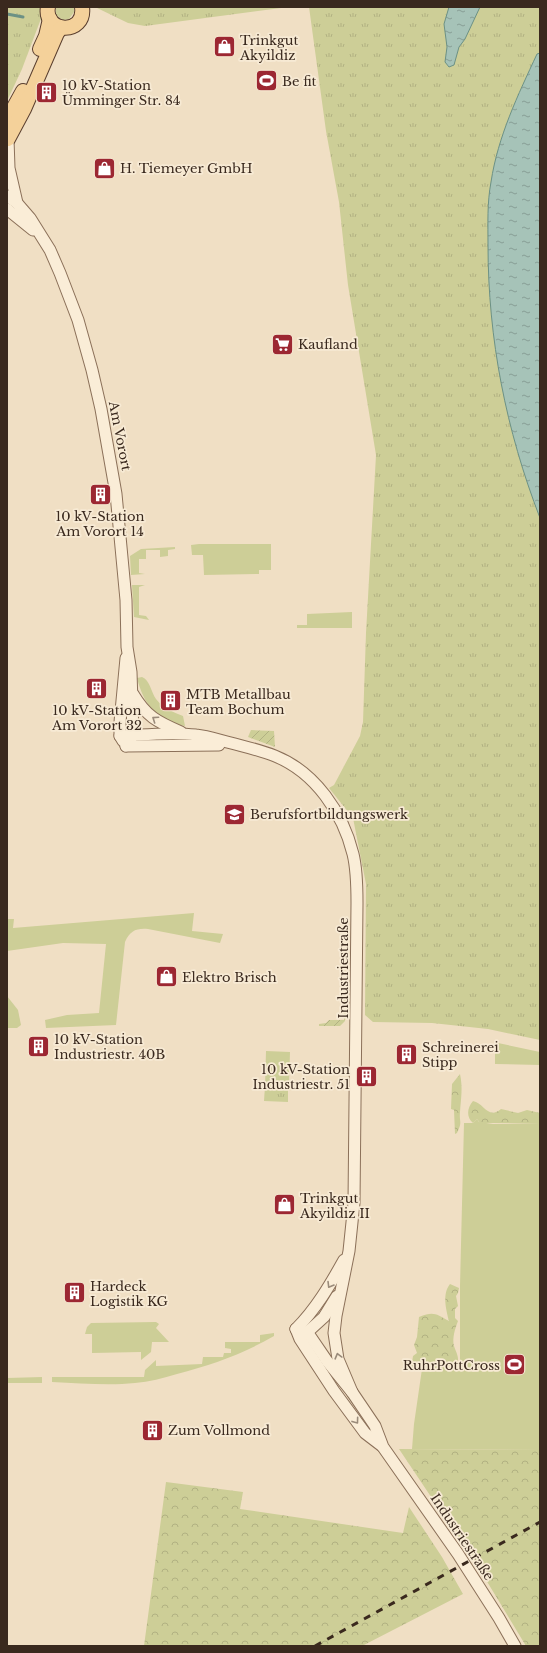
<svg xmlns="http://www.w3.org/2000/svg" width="547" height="1653" font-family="'Libre Baskerville',serif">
	<defs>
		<pattern id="forest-crowns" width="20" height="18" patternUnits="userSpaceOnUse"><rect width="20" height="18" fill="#cdce97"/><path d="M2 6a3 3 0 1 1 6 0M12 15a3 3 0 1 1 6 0" fill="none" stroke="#b1b182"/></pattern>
		<pattern id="park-tufts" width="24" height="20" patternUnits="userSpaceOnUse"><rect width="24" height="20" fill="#cdce97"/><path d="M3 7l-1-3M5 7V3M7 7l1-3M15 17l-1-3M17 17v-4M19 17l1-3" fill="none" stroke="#b1b182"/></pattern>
		<pattern id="garden-furrows" width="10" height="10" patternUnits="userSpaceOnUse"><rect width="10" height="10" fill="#cdce97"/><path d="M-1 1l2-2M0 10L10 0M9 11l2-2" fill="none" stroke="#b1b182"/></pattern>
		<pattern id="water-ripples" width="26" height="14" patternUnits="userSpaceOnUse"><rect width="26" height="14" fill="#a6c3b8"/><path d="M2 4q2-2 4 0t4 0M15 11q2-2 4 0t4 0" fill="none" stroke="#889e95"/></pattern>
	</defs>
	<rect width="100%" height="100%" fill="#f0dfc4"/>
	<!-- grass -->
	<g fill="#cdce97">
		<polygon points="56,7 74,7 74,12 69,19 63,20 56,15"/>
		<polygon points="199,544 271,544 271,570 259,570 259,574 204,575 203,555 192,555 191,545"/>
		<polygon points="175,547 175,549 168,550 168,556 160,557 160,550 146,550 146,559 139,559 139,573 145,574 131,575 130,556 141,549"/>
		<polygon points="132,585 145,585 139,587 139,615 146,616 149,620 134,617"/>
		<polygon points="352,612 352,628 297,628 297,625 307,625 307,614"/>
		<path d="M142,677C150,680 151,692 156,699C163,708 173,712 183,716L185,726C156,720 144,705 137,678Z"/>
		<path d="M194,913L192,931L223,934L220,943L148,929C136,928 130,931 125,942L116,1025L46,1028L45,1020L67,1015L99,1013L106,944L63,943L7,951V919H14L13,928Z"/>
		<polygon points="7,996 18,1010 21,1025 17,1028 7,1028"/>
		<polygon points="498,1043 540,1052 540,1065 495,1064 495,1045"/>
		<polygon points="266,1051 290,1052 289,1084 287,1084 287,1086 265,1086"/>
		<polygon points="477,1119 479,1122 493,1124 540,1123 540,1450 412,1449 414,1424 423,1362 460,1369 460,1286 464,1123 473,1123"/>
		<polygon points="156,1322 159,1324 156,1328 169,1342 152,1342 151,1352 141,1360 141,1352 92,1353 92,1334 85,1334 87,1327 91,1323"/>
		<path d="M274,1333V1336C243,1354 211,1365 177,1374C163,1378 149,1382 135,1383C108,1386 80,1383 52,1382V1377H144L145,1370L156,1360V1366L202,1364L203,1357H223L224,1353H231V1349L225,1348V1342H260V1335Z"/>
		<polygon points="42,1377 42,1383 7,1383 7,1378"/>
	</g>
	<!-- forest -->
	<g fill="url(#forest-crowns)">
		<path d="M460,1074C463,1088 461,1098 460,1112C459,1123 463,1121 457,1133L455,1134L454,1110L451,1109L452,1084Z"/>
		<path d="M473,1101C484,1103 488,1120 501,1109L518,1113L527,1110L540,1113V1123H480L477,1119L473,1123C466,1117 467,1108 473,1101Z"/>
		<path d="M450,1284L459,1288L458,1293L456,1296L458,1306L455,1309V1318L458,1321C455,1329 452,1338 454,1346C456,1353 464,1364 450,1366C442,1367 432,1363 424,1362L420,1371L411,1369L413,1356L417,1353L414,1345L417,1337L419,1317C434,1311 436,1314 449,1321C446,1309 442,1294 450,1284Z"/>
		<polygon points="399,1449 540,1450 540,1646 526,1646 480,1570"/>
		<polygon points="166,1482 243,1492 240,1509 403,1533 409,1507 442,1557 463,1594 362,1646 144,1646"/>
	</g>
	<!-- park -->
	<g fill="url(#park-tufts)">
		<polygon points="7,7 42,7 42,16 22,69 7,101"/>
		<polygon points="95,7 289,7 145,26 128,23"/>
		<polygon points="309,7 540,7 540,1040 488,1029 432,1023 373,1022 365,1015 366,884 353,818 329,788 334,785 360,736 363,722 366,633 376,455 348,285 339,202 326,131"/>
		<polygon points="265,1086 288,1087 288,1102 264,1101"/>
	</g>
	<!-- garden -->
	<g fill="url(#garden-furrows)">
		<polygon points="251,730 274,731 275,747 248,737"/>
		<polygon points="344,996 347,996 345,1021 340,1026 319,1026 319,1024 326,1023 329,1020 344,1020"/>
	</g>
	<!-- water -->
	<g fill="url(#water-ripples)" stroke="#6c9185">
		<polygon points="449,7 480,7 465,39 459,47 454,65 449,67 445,62 447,47 444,24"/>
		<path d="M540,53V518C506,430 488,339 488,245C488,224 487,203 491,182C498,136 518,95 537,54Z"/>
	</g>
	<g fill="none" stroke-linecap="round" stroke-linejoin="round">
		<!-- stream -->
		<polyline stroke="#6c9185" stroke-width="3" points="7,14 23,17"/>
		<defs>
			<g id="minor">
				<polyline points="8,139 9,168 17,203"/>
				<polyline points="7,196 17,203 30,218 50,250 60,273 78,320 92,370 101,409 116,494 126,600 127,647 131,672 133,735 126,746"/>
				<polyline points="7,209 33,230"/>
				<path d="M133,694C146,716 157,722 181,732"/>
				<path d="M120,736C145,735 171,732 196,735C207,736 219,740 231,743C246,747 260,750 275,756C315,772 343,813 353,854C357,870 357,887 357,903L354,1203L349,1251L336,1316L334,1333L338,1359L352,1392"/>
				<polyline points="123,741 120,736 120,722 126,658"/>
				<polyline points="126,746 219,745"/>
				<polyline points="296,1329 308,1333 310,1336 327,1361 352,1392 375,1426 383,1447 458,1554 499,1618 515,1646"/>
				<polyline points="296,1329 300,1339 334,1391 365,1433 382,1446"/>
				<path d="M296,1329C316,1309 330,1285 344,1260"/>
				<polyline points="302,1337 324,1317 337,1296"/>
			</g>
			<g id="major">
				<path d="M48,7C43,33 86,36 82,7"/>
				<polyline points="40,49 46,36 50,19"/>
				<polyline points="7,120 23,91"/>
				<polyline points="8,139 24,109 57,33 61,28"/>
			</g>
		</defs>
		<!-- minor casing -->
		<use href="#minor" stroke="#8b7059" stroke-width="13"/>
		<!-- major casing -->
		<use href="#major" stroke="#593e2e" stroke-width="16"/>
		<!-- minor -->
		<use href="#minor" stroke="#faedd7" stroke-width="11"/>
		<!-- major -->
		<use href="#major" stroke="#f4d19a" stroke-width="14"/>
		<!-- rail -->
		<polyline stroke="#3a291e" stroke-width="3" stroke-dasharray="7 7" stroke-linecap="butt" points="315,1646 540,1522"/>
	</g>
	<!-- one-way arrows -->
	<defs><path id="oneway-chevron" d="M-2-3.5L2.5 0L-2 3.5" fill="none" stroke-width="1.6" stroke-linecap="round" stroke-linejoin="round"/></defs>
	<g stroke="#9a8b7a">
		<use href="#oneway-chevron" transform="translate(155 719) rotate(-146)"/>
		<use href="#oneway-chevron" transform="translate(330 1285) rotate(121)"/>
		<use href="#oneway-chevron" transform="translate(338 1356) rotate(-105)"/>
		<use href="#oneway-chevron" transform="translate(356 1421) rotate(54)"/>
	</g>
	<!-- icons -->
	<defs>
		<symbol id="shop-square" viewBox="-11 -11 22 22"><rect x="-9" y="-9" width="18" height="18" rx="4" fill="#9c2732" stroke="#f7ead4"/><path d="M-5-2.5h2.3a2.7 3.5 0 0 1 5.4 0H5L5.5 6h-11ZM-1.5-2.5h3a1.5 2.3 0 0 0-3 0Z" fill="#fff"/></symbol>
		<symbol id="stadium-square" viewBox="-11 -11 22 22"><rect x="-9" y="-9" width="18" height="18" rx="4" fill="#9c2732" stroke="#f7ead4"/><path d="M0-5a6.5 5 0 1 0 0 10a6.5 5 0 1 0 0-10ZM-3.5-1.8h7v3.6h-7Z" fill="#fff"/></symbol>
		<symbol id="building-square" viewBox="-11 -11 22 22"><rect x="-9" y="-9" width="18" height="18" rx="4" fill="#9c2732" stroke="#f7ead4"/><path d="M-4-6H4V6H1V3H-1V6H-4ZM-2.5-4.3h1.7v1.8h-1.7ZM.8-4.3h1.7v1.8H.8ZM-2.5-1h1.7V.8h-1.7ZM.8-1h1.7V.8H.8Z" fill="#fff"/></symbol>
		<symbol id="supermarket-square" viewBox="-11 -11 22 22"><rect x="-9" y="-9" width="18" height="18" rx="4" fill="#9c2732" stroke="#f7ead4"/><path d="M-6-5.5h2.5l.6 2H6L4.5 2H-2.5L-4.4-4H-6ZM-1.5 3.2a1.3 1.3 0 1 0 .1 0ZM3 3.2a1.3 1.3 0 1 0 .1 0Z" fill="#fff"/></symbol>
		<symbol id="school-square" viewBox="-11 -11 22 22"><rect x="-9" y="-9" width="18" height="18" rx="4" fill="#9c2732" stroke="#f7ead4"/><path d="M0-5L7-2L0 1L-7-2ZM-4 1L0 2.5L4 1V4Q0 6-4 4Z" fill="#fff"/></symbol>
	</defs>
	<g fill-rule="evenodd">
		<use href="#shop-square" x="212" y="34" width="25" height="25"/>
		<use href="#stadium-square" x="254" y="68" width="25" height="25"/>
		<use href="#building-square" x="34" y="80" width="25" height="25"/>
		<use href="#shop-square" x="92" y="156" width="25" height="25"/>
		<use href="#supermarket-square" x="270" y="332" width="25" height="25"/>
		<use href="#building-square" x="88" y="482" width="25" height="25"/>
		<use href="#building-square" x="84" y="676" width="25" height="25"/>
		<use href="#building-square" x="158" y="688" width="25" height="25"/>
		<use href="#school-square" x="222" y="802" width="25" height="25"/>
		<use href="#shop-square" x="154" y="964" width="25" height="25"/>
		<use href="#building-square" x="26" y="1034" width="25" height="25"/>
		<use href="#building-square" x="394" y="1042" width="25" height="25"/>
		<use href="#building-square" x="354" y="1064" width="25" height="25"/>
		<use href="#shop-square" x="272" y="1192" width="25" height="25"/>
		<use href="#building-square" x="62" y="1280" width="25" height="25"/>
		<use href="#stadium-square" x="502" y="1352" width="25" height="25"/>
		<use href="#building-square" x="140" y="1418" width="25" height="25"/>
	</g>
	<g text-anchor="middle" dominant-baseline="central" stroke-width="3.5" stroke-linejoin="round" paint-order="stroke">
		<!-- poi labels -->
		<g font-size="13" fill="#3a291e" stroke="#f7ead4" text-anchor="start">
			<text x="240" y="40">Trinkgut<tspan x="240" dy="15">Akyildiz</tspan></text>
			<text x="282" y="81">Be fit</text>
			<text x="62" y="85">10 kV-Station<tspan x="62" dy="15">Ümminger Str. 84</tspan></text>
			<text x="120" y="168">H. Tiemeyer GmbH</text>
			<text x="298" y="344">Kaufland</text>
			<text x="100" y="516" text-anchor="middle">10 kV-Station<tspan x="100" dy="15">Am Vorort 14</tspan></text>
			<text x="186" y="694">MTB Metallbau<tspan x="186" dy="15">Team Bochum</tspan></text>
			<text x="97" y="710" text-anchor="middle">10 kV-Station<tspan x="97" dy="15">Am Vorort 32</tspan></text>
			<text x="250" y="814">Berufsfortbildungswerk</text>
			<text x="182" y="977">Elektro Brisch</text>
			<text x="54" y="1039">10 kV-Station<tspan x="54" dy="15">Industriestr. 40B</tspan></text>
			<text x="422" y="1047">Schreinerei<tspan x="422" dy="15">Stipp</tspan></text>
			<text x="350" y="1069" text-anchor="end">10 kV-Station<tspan x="350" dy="15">Industriestr. 51</tspan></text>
			<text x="300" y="1198">Trinkgut<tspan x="300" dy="15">Akyildiz II</tspan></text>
			<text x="90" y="1286">Hardeck<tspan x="90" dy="15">Logistik KG</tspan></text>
			<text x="500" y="1365" text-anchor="end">RuhrPottCross</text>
			<text x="168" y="1430">Zum Vollmond</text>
		</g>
		<!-- street labels -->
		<g font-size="13" fill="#3a291e" stroke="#f7ead4">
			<text transform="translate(120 436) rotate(79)">Am Vorort</text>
			<text transform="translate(343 968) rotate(-90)">Industriestraße</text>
			<text transform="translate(462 1537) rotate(56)">Industriestraße</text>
		</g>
	</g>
	<!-- border -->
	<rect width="547" height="1653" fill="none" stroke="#3a291e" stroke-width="16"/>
</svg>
